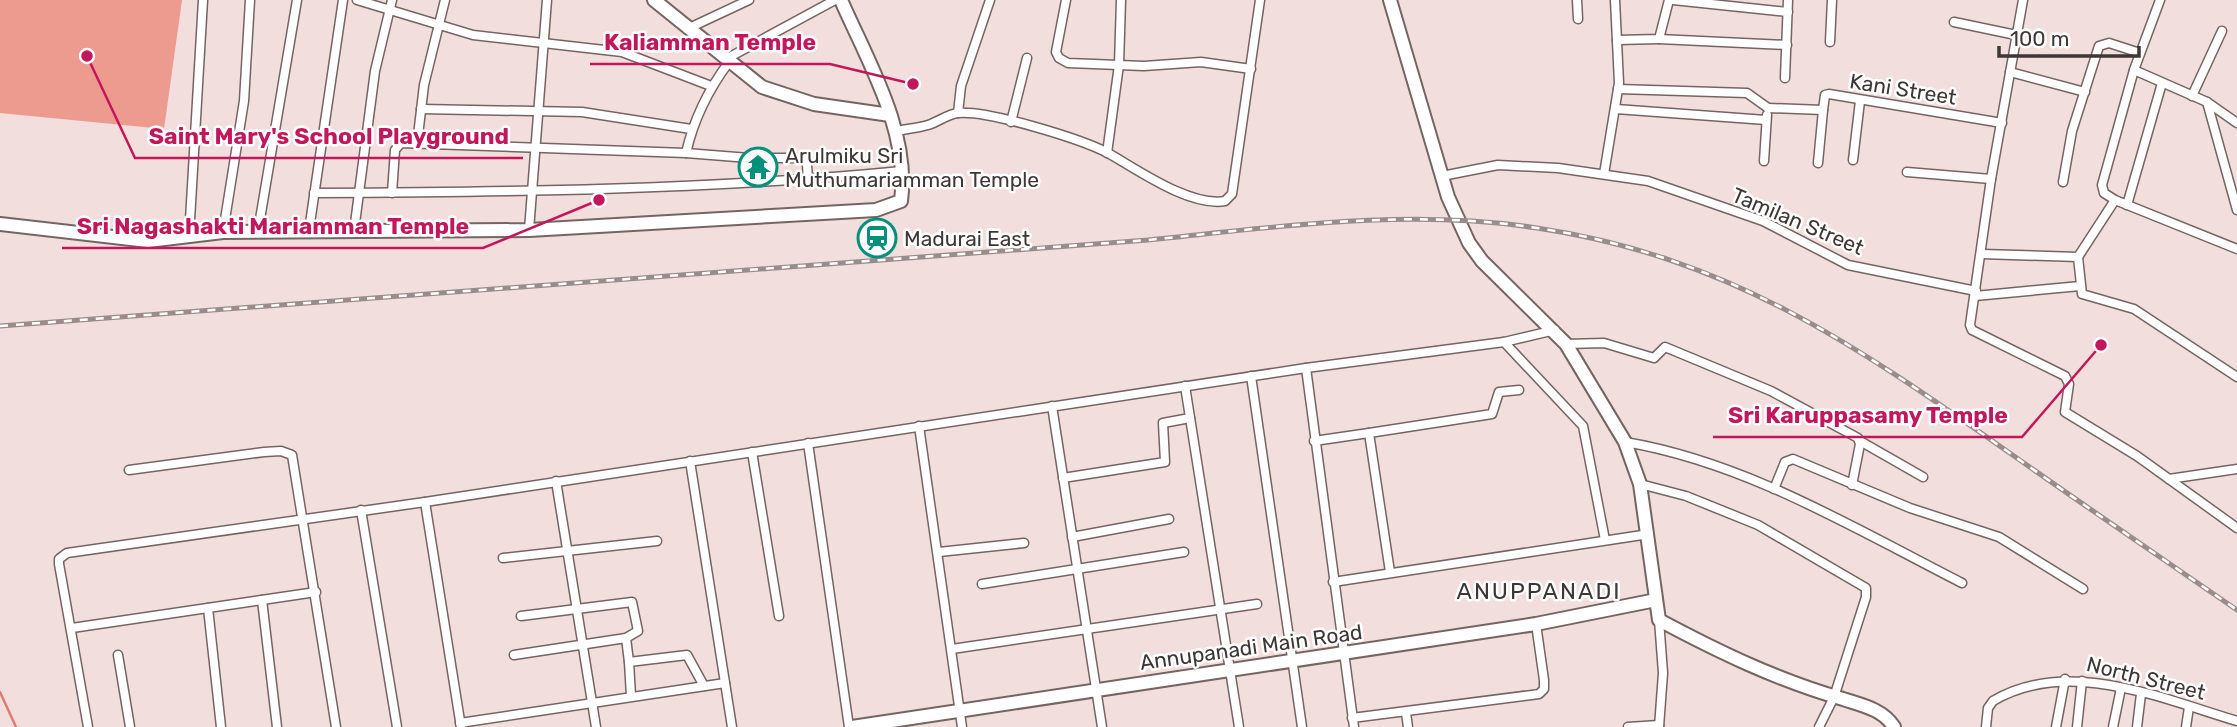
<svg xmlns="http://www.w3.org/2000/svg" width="2237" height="727" font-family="Rubik,sans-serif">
	<rect width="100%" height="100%" fill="#f2dedc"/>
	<!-- pitch -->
	<polygon fill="#ed9a8f" points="0,0 182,0 164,129 0,113"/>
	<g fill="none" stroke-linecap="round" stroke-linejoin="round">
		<!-- stream -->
		<polyline stroke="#dd7d72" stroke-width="2.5" points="0,692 16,727"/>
		<defs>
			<g id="street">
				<polyline points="357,0 473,35 622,52 711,86"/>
				<polyline points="1066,0 1056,52 1059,58 1068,63 1144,66 1201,62 1251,69"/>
				<polyline points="1577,0 1578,19"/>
				<polyline points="1673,0 1788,12"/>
				<polyline points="2023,0 1991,179 1970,325 1972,330 2065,376 2069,384 2065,412 2137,456 2237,528"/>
				<polyline points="1954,22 2016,35"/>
				<polyline points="687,29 749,0"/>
				<polyline points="1659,39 1787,45"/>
				<polyline points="1617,40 1659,39 1669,0"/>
				<polyline points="1830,42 1832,0"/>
				<polyline points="726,59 835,0"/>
				<polyline points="2134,70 2207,102 2237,123"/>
				<polyline points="2010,72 2085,92"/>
				<polyline points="1785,78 1788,0"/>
				<polyline points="1618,89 1747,93 1768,108"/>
				<polyline points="2192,96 2222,31"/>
				<polyline points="2207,102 2237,210"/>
				<polyline points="1768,108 1823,110 1825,95 1829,94 2002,123"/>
				<polyline points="421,109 582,112 691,129"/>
				<polyline points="1616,109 1766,120"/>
				<polyline points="958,113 961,86 990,0"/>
				<polyline points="1011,122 1027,58"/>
				<path d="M896,131C907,129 918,128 928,125C938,122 948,114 958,113C988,110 1081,139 1108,153C1138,170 1190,207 1225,201L1232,194L1260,0"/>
				<polyline points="417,144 424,85 445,0"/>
				<polyline points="686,153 749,158 802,158 807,164 808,181"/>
				<polyline points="1107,153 1119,65 1121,0"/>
				<polyline points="1853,160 1860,101"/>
				<polyline points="1764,161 1767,115"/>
				<polyline points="1818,163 1823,110"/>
				<polyline points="1907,172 1991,179"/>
				<polyline points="1604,174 1619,83 1615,0"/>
				<polyline points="1442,176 1498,165 1558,168 1648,181 1763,221 1848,265 1976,291"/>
				<polyline points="2063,182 2072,131 2099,46 2109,43 2140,53"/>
				<path d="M314,193C510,192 706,190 902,171"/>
				<path d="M392,193L395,150L401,143L686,153C694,118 708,90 729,62"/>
				<polyline points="2115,200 2237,249"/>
				<polyline points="2127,205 2162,83"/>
				<polyline points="309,230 343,0"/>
				<polyline points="529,230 547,0"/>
				<polyline points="258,231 297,0"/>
				<polyline points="354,231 375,71 392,0"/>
				<polyline points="223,232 244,101 250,0"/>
				<polyline points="189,237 203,0"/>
				<polyline points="1982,254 2078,257 2082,294 2134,309 2237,377"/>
				<polyline points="2078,257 2115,200 2104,193 2102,185 2134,70 2160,0"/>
				<polyline points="1975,296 2080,286"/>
				<polyline points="1504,342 1583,426 1605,540"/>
				<polyline points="1566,344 1604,343 1654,358 1665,347 1771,391 1858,438 1860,444 1852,485"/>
				<polyline points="1306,368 1354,727"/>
				<polyline points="1251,376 1302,727"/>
				<polyline points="1185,386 1239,727"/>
				<polyline points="1052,406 1102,727"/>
				<polyline points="919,426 962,727"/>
				<polyline points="1314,441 1369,433"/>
				<polyline points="1860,441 1923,477"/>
				<path d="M1625,442C1745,462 1854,528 1962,583"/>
				<polyline points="808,443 849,727"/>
				<polyline points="752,452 779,616"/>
				<polyline points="690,461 732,727"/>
				<polyline points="129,470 264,452 281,451 292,455 336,727"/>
				<polyline points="1063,478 1165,462 1163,423 1190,418"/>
				<polyline points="2169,479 2237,469"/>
				<polyline points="556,481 596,727"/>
				<polyline points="1640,484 1686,496 1758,525 1866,588 1866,597 1834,697 1819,727"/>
				<polyline points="1774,489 1785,462 1793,459 1910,508 1999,537 2083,589"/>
				<polyline points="425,502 461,727"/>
				<polyline points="361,510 397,727"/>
				<polyline points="1072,537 1169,519"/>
				<polyline points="939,552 1024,543"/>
				<polyline points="503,558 657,541"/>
				<polyline points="1390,572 1369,433 1492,414 1499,392 1519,390"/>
				<polyline points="1333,582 1649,534"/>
				<polyline points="982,584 1184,552"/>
				<polyline points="262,600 277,727"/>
				<polyline points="208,608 221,727"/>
				<polyline points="1659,620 1663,673 1659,727"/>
				<polyline points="72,628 316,592"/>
				<polyline points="626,638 629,662"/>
				<polyline points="952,649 1257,604"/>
				<polyline points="118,655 130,727"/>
				<polyline points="514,655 626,638 638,631 632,602 521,616"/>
				<polyline points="631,696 629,662 687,655 704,686"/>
				<polyline points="1406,713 1408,727"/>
				<polyline points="1352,718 1539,694 1544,689 1544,680 1536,624"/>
				<polyline points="460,723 725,683"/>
				<polyline points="88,727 59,564 59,559 67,553 425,502 1306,368 1504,342 1555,330"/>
				<polyline points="1628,727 1659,725"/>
				<path d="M1986,727L1988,708L1993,701C2068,657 2160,698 2237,721"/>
				<polyline points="2056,727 2065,679"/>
				<polyline points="2077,727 2082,681"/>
				<polyline points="2113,727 2121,688"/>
				<polyline points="2137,727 2141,694"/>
				<polyline points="2186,727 2189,707"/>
			</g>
			<g id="secondary">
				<polyline points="654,0 762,87 814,104 890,115"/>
				<path d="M1390,0L1448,197L1469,243L1482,261L1566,344L1625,442L1640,484L1659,620C1719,652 1777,680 1843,699C1861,705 1883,709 1894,727"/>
				<path d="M0,224L148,241L223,232L529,230L876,210L901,201C910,131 868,62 841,0"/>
				<polyline points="852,727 1536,624 1656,600"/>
			</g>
		</defs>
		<!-- street casing -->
		<use href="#street" stroke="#756562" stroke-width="11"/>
		<!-- secondary casing -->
		<use href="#secondary" stroke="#756562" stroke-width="16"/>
		<!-- street -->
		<use href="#street" stroke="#fff" stroke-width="8"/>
		<!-- secondary -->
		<use href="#secondary" stroke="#fff" stroke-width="12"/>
		<defs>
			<path id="rail" d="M0,326L1148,240C1277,227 1408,208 1537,228C1731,257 1858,347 2014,456C2088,508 2163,559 2237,610"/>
		</defs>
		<!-- rail casing -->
		<use href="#rail" stroke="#998c8a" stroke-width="5"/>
		<!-- rail -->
		<use href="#rail" stroke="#fff" stroke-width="2.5" stroke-dasharray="8" stroke-linecap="butt"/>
	</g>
	<!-- icons -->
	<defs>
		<symbol id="temple-ring" viewBox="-11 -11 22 22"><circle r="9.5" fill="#fff" stroke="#00907b" stroke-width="1.5"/><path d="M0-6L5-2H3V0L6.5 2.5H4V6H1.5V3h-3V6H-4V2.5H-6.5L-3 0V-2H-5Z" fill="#00907b"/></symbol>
		<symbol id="station-ring" viewBox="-11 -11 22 22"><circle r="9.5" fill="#fff" stroke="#00907b" stroke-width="1.5"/><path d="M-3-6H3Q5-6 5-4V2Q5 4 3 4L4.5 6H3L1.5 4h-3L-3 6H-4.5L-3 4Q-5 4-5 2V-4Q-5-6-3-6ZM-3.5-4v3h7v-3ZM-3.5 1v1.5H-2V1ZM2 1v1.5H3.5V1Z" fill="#00907b"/></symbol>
	</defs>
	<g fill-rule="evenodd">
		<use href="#temple-ring" x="736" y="145" width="44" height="44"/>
		<use href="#station-ring" x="855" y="216" width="44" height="44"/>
	</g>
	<g text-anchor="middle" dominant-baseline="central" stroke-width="5" stroke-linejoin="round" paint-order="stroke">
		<!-- street labels -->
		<g font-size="21" fill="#3e3736" stroke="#fff">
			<text transform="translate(1903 89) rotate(9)">Kani Street</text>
			<text transform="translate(1798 221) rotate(23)">Tamilan Street</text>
			<text transform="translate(1251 647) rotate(-8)">Annupanadi Main Road</text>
			<text transform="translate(2146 678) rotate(14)">North Street</text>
		</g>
		<!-- poi labels -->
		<g font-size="21" fill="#3e3736" stroke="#fff" text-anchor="start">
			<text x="785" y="155">Arulmiku Sri<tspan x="785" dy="24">Muthumariamman Temple</tspan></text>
			<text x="904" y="238">Madurai East</text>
		</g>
		<!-- neighbourhood labels -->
		<g font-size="23" letter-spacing="2" fill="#3e3736" stroke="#fff">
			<text x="1539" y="591">ANUPPANADI</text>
		</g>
	</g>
	<!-- callouts -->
	<path fill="none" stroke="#c2185b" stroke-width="2.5" d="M913 84L830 64H590M87 56L135 158H523M599 200L483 248H62M2101 345L2022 437H1713"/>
	<g fill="#c2185b" stroke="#fff" stroke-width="2.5">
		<circle cx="913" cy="84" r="7"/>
		<circle cx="87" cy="56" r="7"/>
		<circle cx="599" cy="200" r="7"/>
		<circle cx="2101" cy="345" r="7"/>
	</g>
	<g font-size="23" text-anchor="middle" font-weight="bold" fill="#c2185b" stroke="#fff" stroke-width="5" stroke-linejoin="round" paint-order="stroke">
		<text x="710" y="50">Kaliamman Temple</text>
		<text x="329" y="144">Saint Mary's School Playground</text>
		<text x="273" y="234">Sri Nagashakti Mariamman Temple</text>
		<text x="1868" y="423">Sri Karuppasamy Temple</text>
	</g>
	<!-- scale -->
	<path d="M1999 46v10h140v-10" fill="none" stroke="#3e3736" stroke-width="3.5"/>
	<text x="2010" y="46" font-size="21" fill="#3e3736" stroke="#ffffff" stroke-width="5" paint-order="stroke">100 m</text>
</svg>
